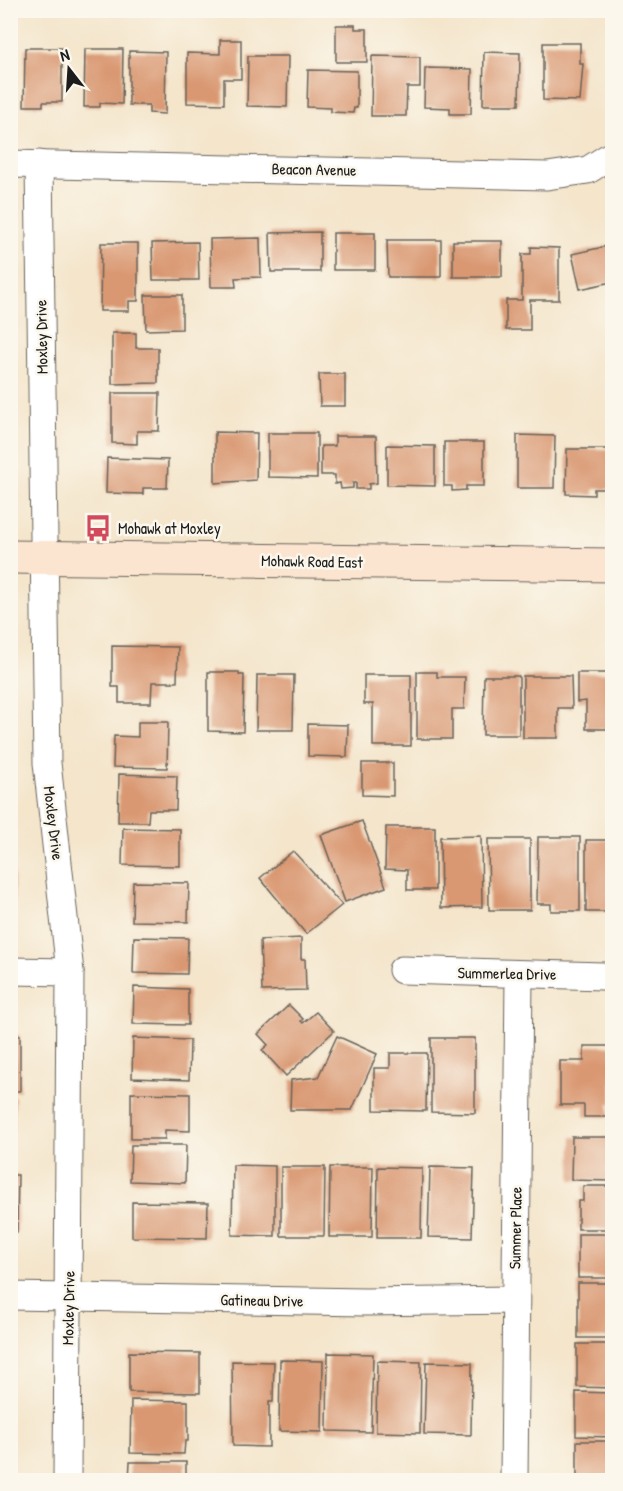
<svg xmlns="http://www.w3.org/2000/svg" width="623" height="1491" font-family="'Patrick Hand',sans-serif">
	<rect width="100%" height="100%" fill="#fbf7ec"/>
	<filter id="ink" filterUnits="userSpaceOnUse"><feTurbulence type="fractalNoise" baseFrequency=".0167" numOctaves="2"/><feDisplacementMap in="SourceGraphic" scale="12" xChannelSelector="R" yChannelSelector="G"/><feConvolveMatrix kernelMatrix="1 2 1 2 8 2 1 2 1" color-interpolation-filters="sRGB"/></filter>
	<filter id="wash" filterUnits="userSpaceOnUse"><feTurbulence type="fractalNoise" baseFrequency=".008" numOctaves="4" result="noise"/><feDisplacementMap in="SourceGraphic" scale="24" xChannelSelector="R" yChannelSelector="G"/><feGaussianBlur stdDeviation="1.35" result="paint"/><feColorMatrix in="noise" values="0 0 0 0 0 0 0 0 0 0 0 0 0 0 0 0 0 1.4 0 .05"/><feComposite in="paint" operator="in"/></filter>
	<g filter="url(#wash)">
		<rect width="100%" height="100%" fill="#f4e5cb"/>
		<g id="blocks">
			<!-- building -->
			<g fill="#d99872">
				<polygon points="336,25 355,25 355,29 367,29 367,62 336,62"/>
				<polygon points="220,40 241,40 241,79 224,79 224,104 187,103 187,53 220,54"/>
				<polygon points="543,43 580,43 580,64 583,64 580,101 543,100"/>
				<polygon points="25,48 62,48 62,102 43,102 43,106 24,106"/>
				<polygon points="85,49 123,49 122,104 100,103 100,107 84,107"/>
				<polygon points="129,51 166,52 165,114 149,113 149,105 129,105"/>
				<polygon points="484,52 520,53 519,105 483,105"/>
				<polygon points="248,56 288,56 287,107 247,106"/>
				<polygon points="372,56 420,57 420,87 407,87 406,116 371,116"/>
				<polygon points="425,68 472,69 471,114 450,114 450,108 424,107"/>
				<polygon points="308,70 357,71 357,108 354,108 353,113 331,112 331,108 307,107"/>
				<polygon points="320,232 320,272 271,272 270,233"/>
				<rect x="333" y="233" width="42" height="37"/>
				<polygon points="260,238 261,277 235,278 236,287 211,287 210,239"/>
				<polygon points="387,240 441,240 441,277 388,277"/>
				<rect x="453" y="241" width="49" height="36"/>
				<polygon points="198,242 199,280 153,280 152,243"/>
				<polygon points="101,243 138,243 138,301 129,301 129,311 100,311"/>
				<polygon points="612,245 612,282 580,289 572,254"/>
				<polygon points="531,247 559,248 559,300 530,300 530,330 506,330 506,300 522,300 522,254 531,254"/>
				<polygon points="145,295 182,295 182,329 146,330"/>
				<polygon points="112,333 136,333 136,348 158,348 158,383 112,384"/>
				<polygon points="319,374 345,374 345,406 320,406"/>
				<polygon points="112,393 160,393 159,431 137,431 137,444 112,443"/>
				<polygon points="215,432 257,433 256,480 215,483"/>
				<polygon points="268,433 317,433 317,478 268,477"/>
				<polygon points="517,435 555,436 554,488 517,488"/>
				<polygon points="335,436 376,436 377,483 369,484 369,489 356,489 356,483 353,483 353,488 341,489 340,483 335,484 335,475 321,475 321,446 335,446"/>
				<polygon points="444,442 484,442 484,486 466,486 466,490 452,491 452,486 444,486"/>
				<polygon points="387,445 435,446 435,486 387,485"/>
				<polygon points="567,449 612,449 612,489 594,489 594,495 566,494"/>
				<polygon points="107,458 168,460 167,488 143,488 143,494 106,493"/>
				<polygon points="112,646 178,647 177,682 152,682 151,703 119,703 119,687 112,687"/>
				<polygon points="208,672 239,672 239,675 244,675 243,732 208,731"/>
				<polygon points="417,672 437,672 437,677 465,677 464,709 452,709 452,739 417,739"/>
				<polygon points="577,673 612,673 612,729 586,729 586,701 577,702"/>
				<polygon points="257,675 294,675 293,730 256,730"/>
				<polygon points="364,675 411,675 411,746 373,746 373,704 364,704"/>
				<polygon points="484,676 519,676 519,735 483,735"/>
				<polygon points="523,676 571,676 572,708 558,708 558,738 523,738"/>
				<polygon points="138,722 168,722 167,768 113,767 114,736 138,737"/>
				<polygon points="308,724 348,725 347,757 308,756"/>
				<polygon points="362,763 393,763 393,796 362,795"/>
				<polygon points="119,774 177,776 176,810 149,810 148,822 118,822"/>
				<polygon points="362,821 386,887 345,902 321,835"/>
				<polygon points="386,827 435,827 435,890 407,890 407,870 385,869"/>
				<polygon points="123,828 180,829 180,866 122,865"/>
				<polygon points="481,836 482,907 441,908 440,837"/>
				<polygon points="538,837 580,837 580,911 551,911 551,904 537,904"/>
				<polygon points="488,839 530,839 530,910 489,910"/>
				<rect x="586" y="840" width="26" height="72"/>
				<polygon points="293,851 342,905 306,934 260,878"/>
				<rect x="10" y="873" width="4" height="31"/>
				<polygon points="133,882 189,883 188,922 132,921"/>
				<polygon points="134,937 188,938 187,974 133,973"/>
				<polygon points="301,938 301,959 305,959 306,990 262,991 260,940"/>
				<polygon points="134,987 188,989 188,1025 133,1024"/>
				<polygon points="289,1005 303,1019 301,1021 303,1023 316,1012 334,1031 286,1076 262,1050 268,1045 258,1034"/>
				<rect x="10" y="1035" width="10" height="56"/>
				<polygon points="337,1036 377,1054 352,1110 290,1110 291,1080 318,1077"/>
				<polygon points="133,1038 190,1040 189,1080 132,1078"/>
				<polygon points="431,1038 475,1038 475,1113 431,1112"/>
				<polygon points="584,1046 612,1046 612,1104 609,1104 609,1117 584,1117 584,1105 560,1105 560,1061 584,1061"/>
				<polygon points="390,1053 427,1053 426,1111 374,1110 374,1068 390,1068"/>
				<polygon points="131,1093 190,1094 190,1131 165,1130 165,1139 131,1139"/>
				<polygon points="10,1096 15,1096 14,1130 10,1130"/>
				<polygon points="572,1137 612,1137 612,1181 571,1180"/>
				<polygon points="131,1145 186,1145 185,1183 130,1181"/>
				<polygon points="233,1165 275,1166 275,1236 232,1235"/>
				<polygon points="281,1167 325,1167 324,1236 281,1236"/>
				<polygon points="330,1167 373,1167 372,1237 329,1237"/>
				<polygon points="378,1167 422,1168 421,1238 377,1238"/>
				<polygon points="430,1167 474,1168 472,1238 428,1237"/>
				<polygon points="10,1175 18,1175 17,1232 10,1232"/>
				<polygon points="583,1186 612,1186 612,1229 578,1229 578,1201 583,1201"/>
				<polygon points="132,1202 208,1203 207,1238 132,1237"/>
				<rect x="578" y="1234" width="34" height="44"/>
				<rect x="578" y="1283" width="34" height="55"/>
				<polygon points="577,1344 612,1344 612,1388 577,1387"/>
				<polygon points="129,1352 200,1353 200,1393 129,1392"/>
				<polygon points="328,1353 373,1354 371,1432 327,1431"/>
				<polygon points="280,1360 323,1361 322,1432 279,1431"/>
				<polygon points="232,1361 274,1362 273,1402 269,1402 269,1447 233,1446"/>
				<polygon points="377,1361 421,1362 420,1433 376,1432"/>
				<polygon points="426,1362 472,1363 471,1435 424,1434"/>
				<polygon points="576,1392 612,1393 612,1437 576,1436"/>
				<polygon points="131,1400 188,1401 188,1441 185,1441 184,1454 130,1453"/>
				<rect x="577" y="1441" width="35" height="39"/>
				<polygon points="130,1462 186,1462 186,1480 129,1480"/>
			</g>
		</g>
	</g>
	<g filter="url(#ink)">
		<use href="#blocks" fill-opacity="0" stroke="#686259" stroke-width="1.5"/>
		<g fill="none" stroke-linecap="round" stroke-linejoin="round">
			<defs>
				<g id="minor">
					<polyline points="10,164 547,176 588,170 612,155"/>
					<polyline points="39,164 47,763 70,972 67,1480"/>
					<polyline points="402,970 603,976 612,979"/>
					<polyline points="10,971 70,972"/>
					<polyline points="10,1296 365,1302 514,1300"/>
					<polyline points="514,1480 519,975"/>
				</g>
				<polyline id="secondary" points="10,557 612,565"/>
			</defs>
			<!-- minor casing -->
			<use href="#minor" stroke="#686259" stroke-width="29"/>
			<!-- secondary casing -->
			<use href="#secondary" stroke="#686259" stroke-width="35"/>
			<!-- minor -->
			<use href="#minor" stroke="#fff" stroke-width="27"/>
			<!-- secondary -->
			<use href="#secondary" stroke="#fce5d0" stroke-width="33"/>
		</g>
	</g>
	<!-- icons -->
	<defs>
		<symbol id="bus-bare" viewBox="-9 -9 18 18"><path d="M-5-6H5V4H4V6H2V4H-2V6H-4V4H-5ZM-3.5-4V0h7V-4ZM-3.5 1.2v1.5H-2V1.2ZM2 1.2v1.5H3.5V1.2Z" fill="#d1495b" stroke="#fbf7ec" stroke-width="2.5" paint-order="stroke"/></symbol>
	</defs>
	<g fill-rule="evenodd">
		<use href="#bus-bare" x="79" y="509" width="38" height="38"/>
	</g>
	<g text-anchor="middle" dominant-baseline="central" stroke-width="5" stroke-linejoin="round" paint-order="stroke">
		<!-- street labels -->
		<g font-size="16" fill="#1c1c1c" stroke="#fbf7ec">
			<text transform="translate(314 169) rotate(1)">Beacon Avenue</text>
			<text transform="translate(41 337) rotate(-91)">Moxley Drive</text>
			<text transform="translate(312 561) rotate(1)">Mohawk Road East</text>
			<text transform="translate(54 823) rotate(83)">Moxley Drive</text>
			<text transform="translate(507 973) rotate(1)">Summerlea Drive</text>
			<text transform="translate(515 1228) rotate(-89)">Summer Place</text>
			<text transform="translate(262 1300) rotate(1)">Gatineau Drive</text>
			<text transform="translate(68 1308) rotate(-89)">Moxley Drive</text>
		</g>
		<!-- poi labels -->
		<g font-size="16" fill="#1c1c1c" stroke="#fbf7ec" text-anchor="start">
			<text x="118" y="528">Mohawk at Moxley</text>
		</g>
	</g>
	<!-- margin -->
	<rect width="623" height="1491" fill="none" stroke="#fbf7ec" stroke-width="36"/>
	<!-- north arrow -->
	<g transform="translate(69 69) rotate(343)" stroke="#fbf7ec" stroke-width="4.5" paint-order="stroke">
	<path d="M0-4.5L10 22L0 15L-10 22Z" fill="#1c1c1c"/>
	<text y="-9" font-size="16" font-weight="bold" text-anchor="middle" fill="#1c1c1c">N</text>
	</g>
</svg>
